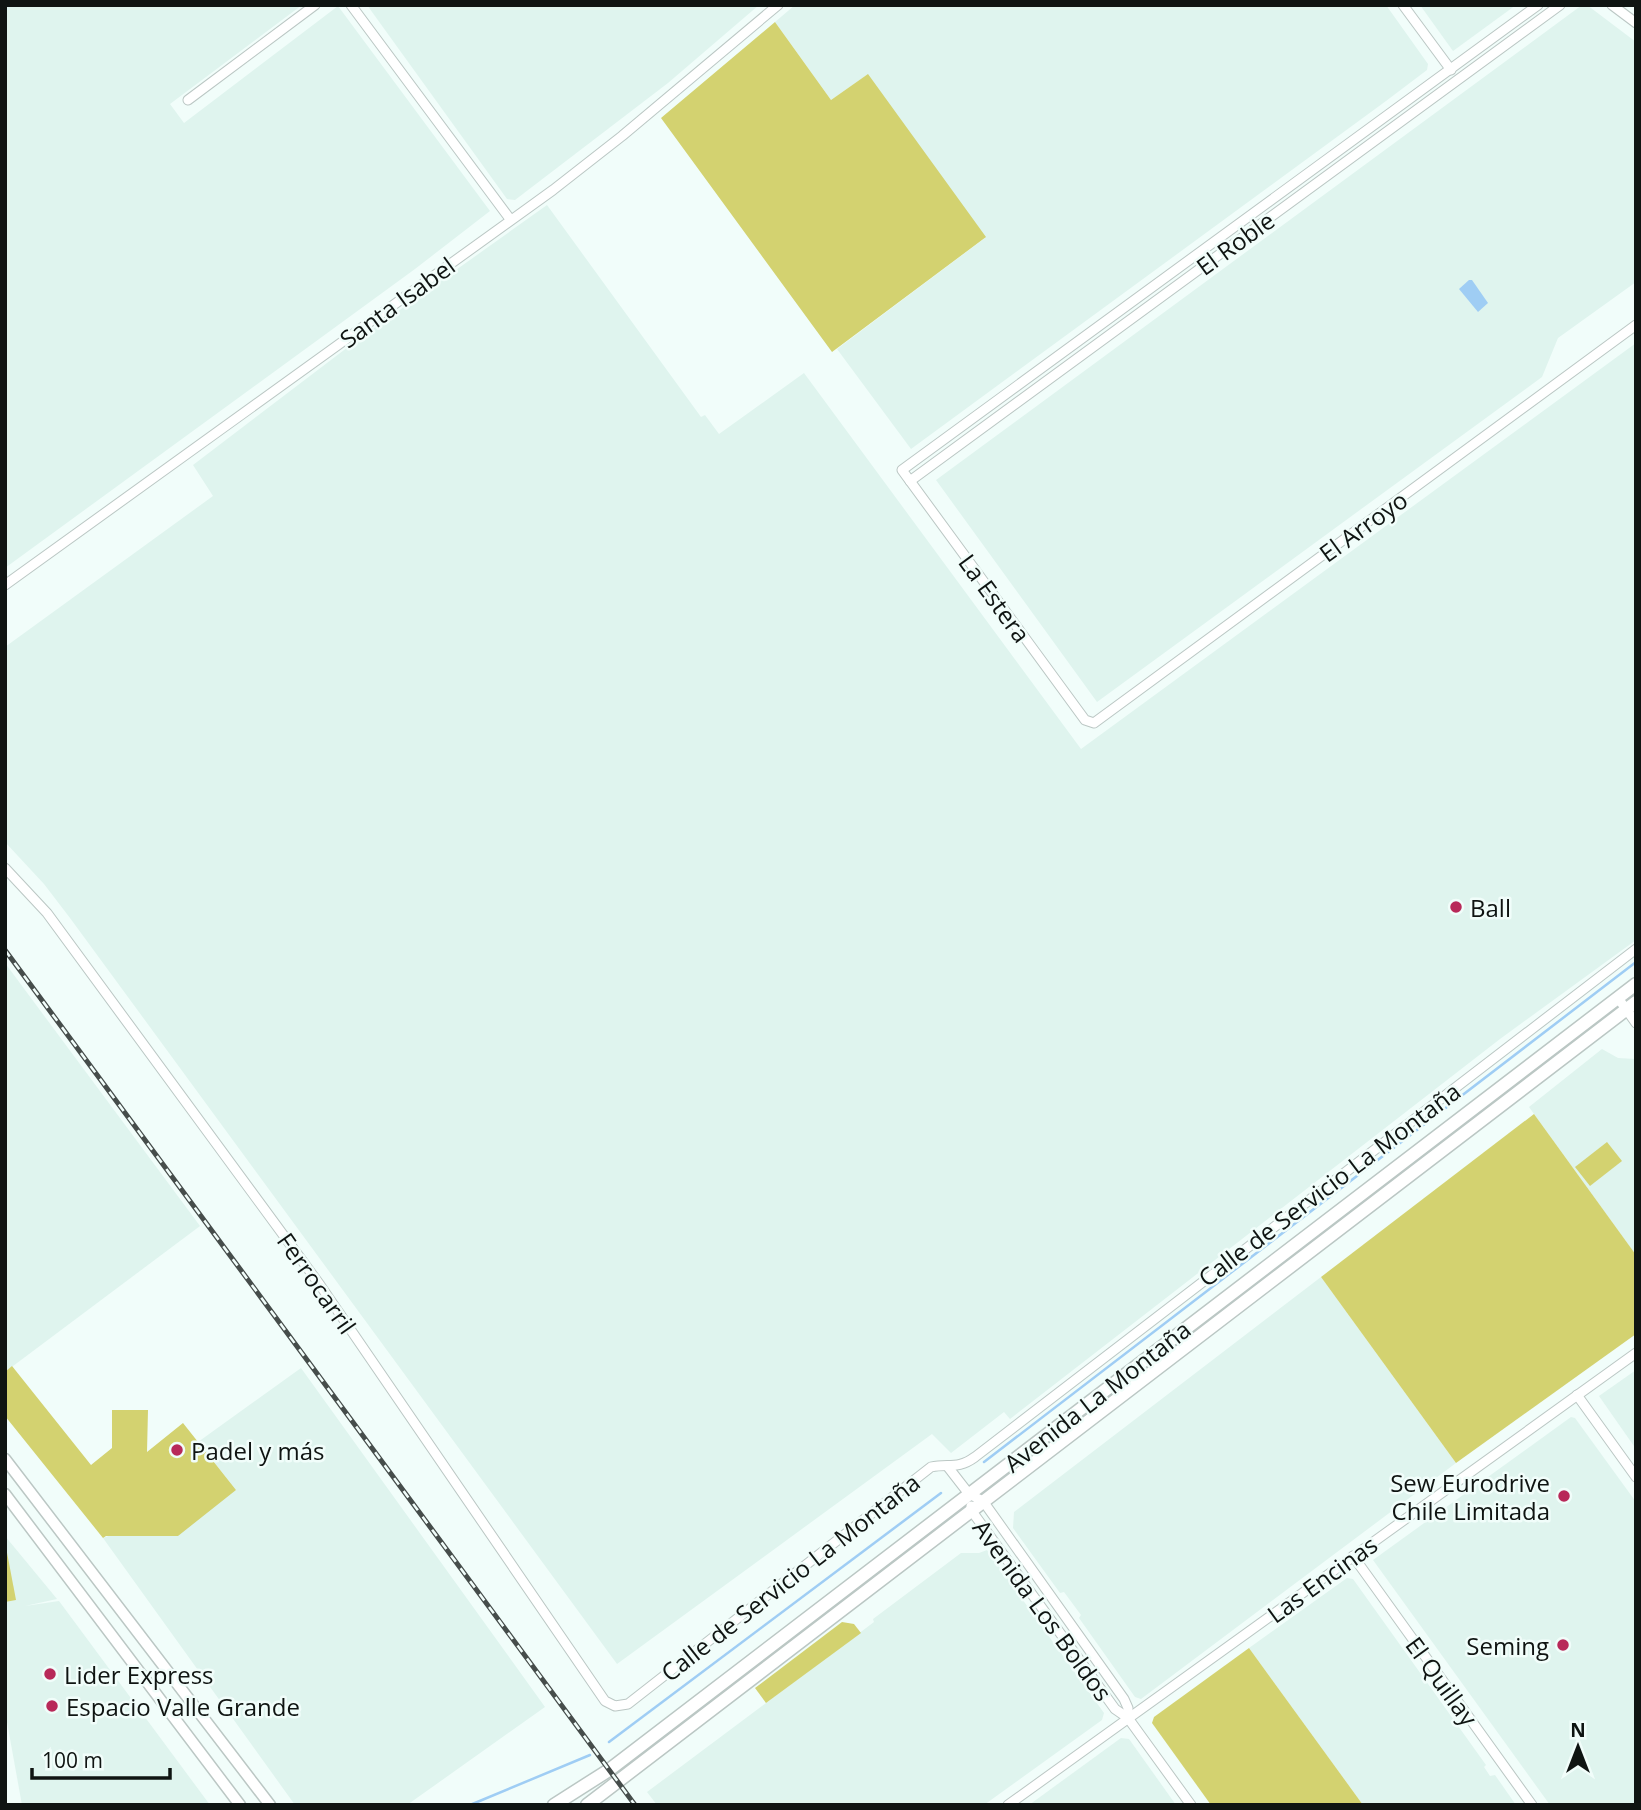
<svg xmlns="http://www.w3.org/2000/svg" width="1641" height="1810" font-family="'Open Sans',sans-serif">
	<rect width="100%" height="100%" fill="#f1fdfa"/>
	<!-- built -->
	<g fill="#dff4ee">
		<polygon points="5,5 302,5 170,104 184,123 338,6 490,211 415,269 5,568"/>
		<polygon points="367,5 759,5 668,83 515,200 507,199"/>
		<polygon points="795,5 1386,5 1428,64 1427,70 1386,101 911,449 837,349 985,238 867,75 831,100 775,22"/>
		<polygon points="1420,5 1516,5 1453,51"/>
		<polygon points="1582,5 1587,5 1636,42 1636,282 1558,338 1542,377 1097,702 936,480"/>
		<polygon points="547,205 701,417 705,415 719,434 804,373 1081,749 1636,343 1636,940 1500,1039 1010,1419 1004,1412 951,1453 932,1434 617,1664 70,918 44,884 5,842 5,647 213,496 193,465 348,347"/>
		<polygon points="5,963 200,1226 5,1372"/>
		<polygon points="1602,1049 1618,1058 1636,1059 1636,1255 1529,1107"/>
		<polygon points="1321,1277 1456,1463 1141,1699 1135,1697 1079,1618 1081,1615 1064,1592 1060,1593 1013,1528 1014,1512"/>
		<polygon points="301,1368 545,1707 407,1805 295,1805 103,1538 236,1490 198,1442"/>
		<polygon points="1636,1370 1636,1449 1599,1396"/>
		<polygon points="1571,1417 1575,1418 1636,1502 1636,1805 1550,1805 1373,1560"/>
		<polygon points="5,1536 57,1599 25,1606 59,1601 210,1805 22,1805 5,1711"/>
		<polygon points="987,1550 1104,1713 1102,1720 984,1805 657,1805 647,1792 874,1622 873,1619 961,1553 979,1553"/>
		<polygon points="1347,1578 1353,1579 1486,1765 1484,1767 1490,1776 1495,1775 1516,1805 1363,1805 1249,1648"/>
		<polygon points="1121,1738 1129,1739 1176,1805 1029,1805"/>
	</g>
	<!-- green -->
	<g fill="#d3d270">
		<polygon points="775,22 831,100 868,74 986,237 832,352 661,118"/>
		<polygon points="1534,1114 1636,1255 1636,1334 1456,1463 1321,1277"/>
		<polygon points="1607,1142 1622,1161 1590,1186 1575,1167"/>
		<polygon points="12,1366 91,1465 112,1448 112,1410 148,1410 147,1452 183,1423 236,1490 178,1536 106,1536 103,1538 5,1416 5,1372"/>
		<polygon points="5,1542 16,1600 5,1602"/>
		<polygon points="842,1622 854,1624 861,1633 766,1703 755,1688"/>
		<polygon points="1249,1648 1363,1805 1211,1805 1152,1723 1154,1717"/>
	</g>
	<!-- water -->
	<polygon fill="#9fcdf4" points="1469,280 1472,280 1488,303 1478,312 1459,289"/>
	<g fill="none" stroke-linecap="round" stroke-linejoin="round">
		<!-- stream -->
		<g stroke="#9fcdf4" stroke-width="2.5">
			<polyline points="984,1462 1636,962"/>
			<polyline points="609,1742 941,1493"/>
			<polyline points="470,1805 590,1755"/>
		</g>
		<defs>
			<g id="minor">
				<polyline points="351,5 510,219"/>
				<polyline points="1403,5 1451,70"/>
				<polyline points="1538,5 902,470 1085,720 1094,723 1636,325"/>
				<polyline points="1612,5 1636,23"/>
				<polyline points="188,100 315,5"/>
				<polyline points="910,481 1560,5"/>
				<polyline points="5,585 553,190 622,136 778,5"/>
				<path d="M5,868L47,913L320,1285L605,1701L615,1706L628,1704L931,1467C949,1463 957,1470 975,1457L1636,949"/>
				<polyline points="1618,998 1636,1023"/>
				<polyline points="1577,1395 1636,1477"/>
				<polyline points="948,1467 969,1494 983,1501 1124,1699 1128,1708 1128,1718"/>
				<polyline points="971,1506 971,1510 1115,1709 1128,1718 1191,1805"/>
				<polyline points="1353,1556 1532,1805"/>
				<polyline points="1008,1805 1636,1353"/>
			</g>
			<g id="tertiary">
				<polyline points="5,1459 270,1805"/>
				<polyline points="5,1494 240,1805"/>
			</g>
			<g id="secondary">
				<polyline points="554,1805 609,1770 1636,984"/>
				<polyline points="587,1805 1636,1002"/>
			</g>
		</defs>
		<!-- minor casing -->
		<use href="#minor" stroke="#bbc7c4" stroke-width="11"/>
		<!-- tertiary casing -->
		<use href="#tertiary" stroke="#bbc7c4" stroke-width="13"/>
		<!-- secondary casing -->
		<use href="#secondary" stroke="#bbc7c4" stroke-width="15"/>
		<!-- minor -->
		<use href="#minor" stroke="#fff" stroke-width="9"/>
		<!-- tertiary -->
		<use href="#tertiary" stroke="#fff" stroke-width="10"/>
		<!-- secondary -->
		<use href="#secondary" stroke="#fff" stroke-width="12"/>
		<defs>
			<polyline id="rail" points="5,950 635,1805"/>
		</defs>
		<!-- rail casing -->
		<use href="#rail" stroke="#464d4b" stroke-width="5"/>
		<!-- rail -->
		<use href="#rail" stroke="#f1fdfa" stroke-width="2.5" stroke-dasharray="8" stroke-linecap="butt"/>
	</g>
	<!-- markers -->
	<g fill="#b82959" stroke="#f1fdfa" stroke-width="2.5">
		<circle cx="1456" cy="907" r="7"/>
		<circle cx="177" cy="1450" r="7"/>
		<circle cx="1564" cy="1496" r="7"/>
		<circle cx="1563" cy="1645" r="7"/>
		<circle cx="50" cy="1674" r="7"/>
		<circle cx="52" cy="1706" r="7"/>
	</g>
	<g text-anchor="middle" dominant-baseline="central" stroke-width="5" stroke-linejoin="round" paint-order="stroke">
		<!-- street labels -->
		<g font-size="24" fill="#0f1412" stroke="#f1fdfa">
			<text transform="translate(1235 243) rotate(-36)">El Roble</text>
			<text transform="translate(397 302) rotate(-36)">Santa Isabel</text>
			<text transform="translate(1363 526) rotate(-36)">El Arroyo</text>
			<text transform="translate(995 598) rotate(54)">La Estera</text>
			<text transform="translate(1329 1184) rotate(-37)">Calle de Servicio La Montaña</text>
			<text transform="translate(317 1283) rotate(55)">Ferrocarril</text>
			<text transform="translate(1097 1396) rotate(-38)">Avenida La Montaña</text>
			<text transform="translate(790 1577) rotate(-38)">Calle de Servicio La Montaña</text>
			<text transform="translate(1322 1579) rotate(-36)">Las Encinas</text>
			<text transform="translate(1043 1610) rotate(54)">Avenida Los Boldos</text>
			<text transform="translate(1442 1681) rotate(54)">El Quillay</text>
		</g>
		<!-- poi labels -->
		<g font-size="24" fill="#0f1412" stroke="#f1fdfa" text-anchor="start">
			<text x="1470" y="907">Ball</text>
			<text x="191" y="1450">Padel y más</text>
			<text x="1550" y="1482" text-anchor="end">Sew Eurodrive<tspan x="1550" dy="28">Chile Limitada</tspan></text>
			<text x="1549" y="1645" text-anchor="end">Seming</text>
			<text x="64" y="1674">Lider Express</text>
			<text x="66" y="1706">Espacio Valle Grande</text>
		</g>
	</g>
	<!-- border -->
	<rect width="1641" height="1810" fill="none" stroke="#0f1412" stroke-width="14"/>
	<!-- north arrow -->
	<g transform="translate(1578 1747)" stroke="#f1fdfa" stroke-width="5" paint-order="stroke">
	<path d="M0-5L12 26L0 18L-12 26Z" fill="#0f1412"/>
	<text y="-10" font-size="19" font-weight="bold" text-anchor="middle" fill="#0f1412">N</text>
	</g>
	<!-- scale -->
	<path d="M32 1768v10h138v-10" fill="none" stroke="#0f1412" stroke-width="3.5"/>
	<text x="42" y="1768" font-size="21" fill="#0f1412" stroke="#f1fdfa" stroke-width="5" paint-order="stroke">100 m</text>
</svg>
